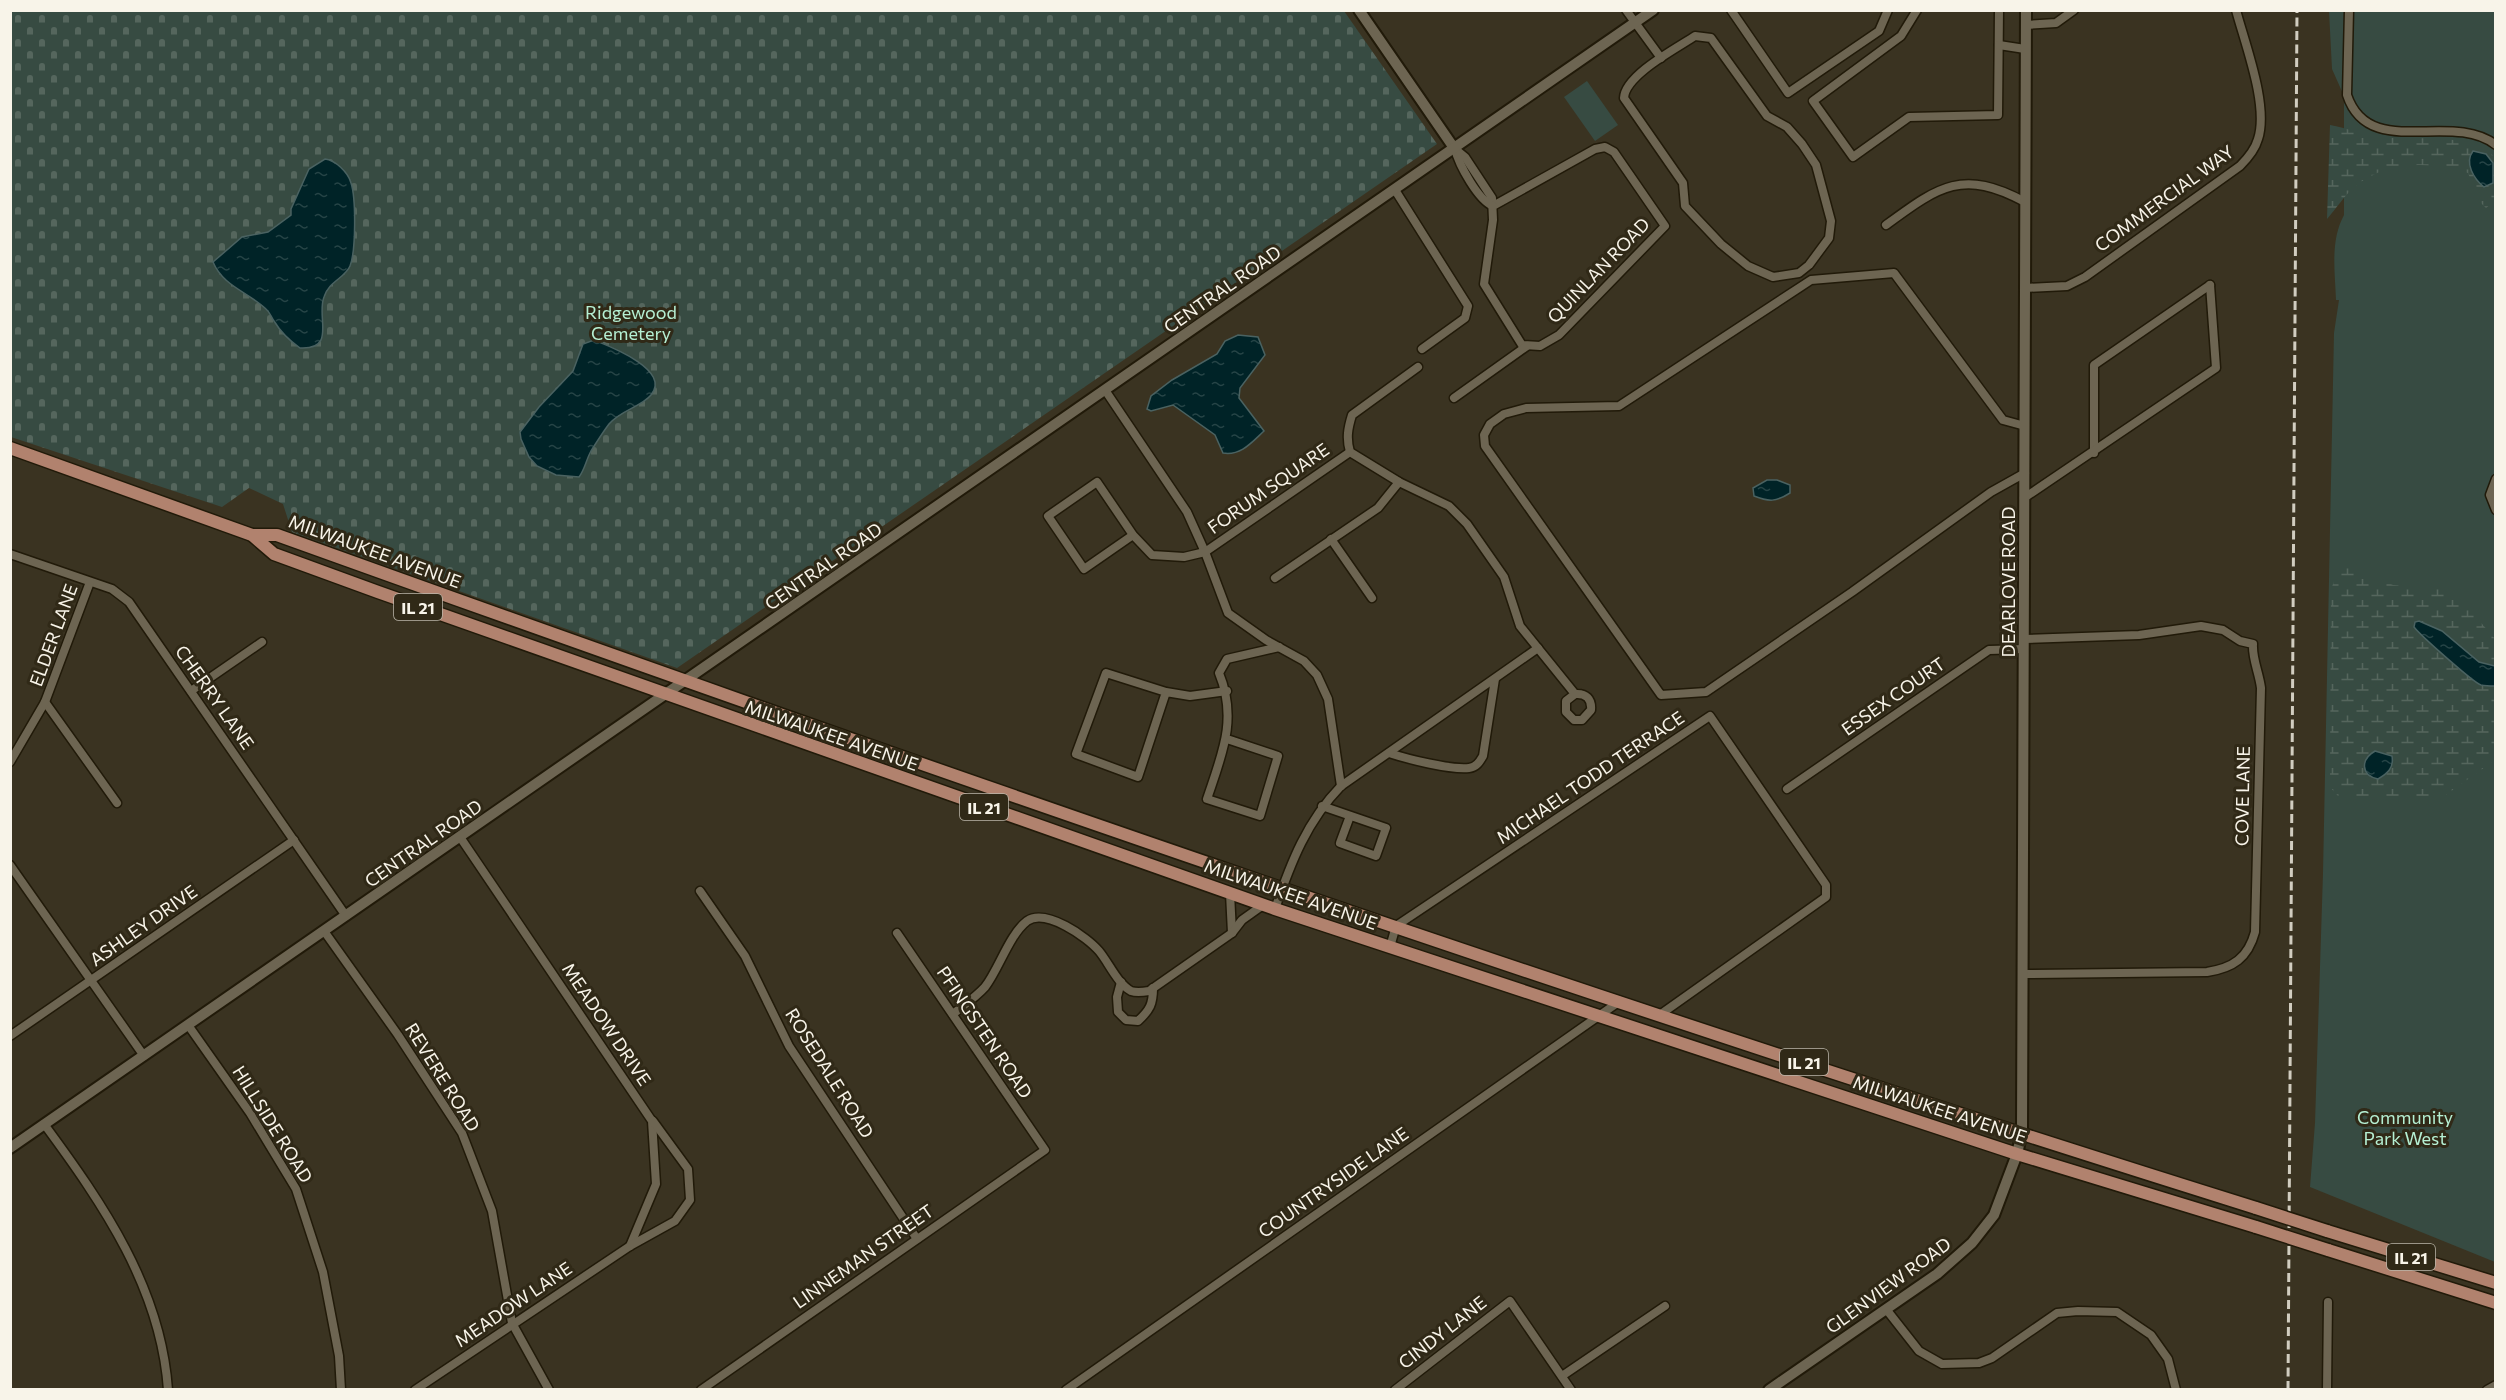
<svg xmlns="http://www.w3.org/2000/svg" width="2506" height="1400" font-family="Commissioner,sans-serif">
	<defs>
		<pattern id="wetland-marsh" width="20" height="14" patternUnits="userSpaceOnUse" patternTransform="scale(1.5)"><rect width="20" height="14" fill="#374b42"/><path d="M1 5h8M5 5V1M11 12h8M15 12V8" fill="none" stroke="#55665d"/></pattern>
		<pattern id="cemetery-stones" width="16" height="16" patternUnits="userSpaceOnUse" patternTransform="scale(1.5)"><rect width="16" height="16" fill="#374b42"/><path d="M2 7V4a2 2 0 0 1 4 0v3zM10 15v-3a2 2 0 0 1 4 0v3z" fill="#55665d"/></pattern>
		<pattern id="water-ripples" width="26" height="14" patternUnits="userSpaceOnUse" patternTransform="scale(1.5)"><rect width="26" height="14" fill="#002327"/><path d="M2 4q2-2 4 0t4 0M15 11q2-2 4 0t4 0" fill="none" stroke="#264446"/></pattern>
	</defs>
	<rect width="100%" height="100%" fill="#3a3321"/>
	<!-- green -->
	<g fill="#374b42">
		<path d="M2329,11H2495V1262L2310,1187L2315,1123L2323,873L2334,333L2339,300H2336C2335,271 2330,241 2344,215V96L2332,69Z"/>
		<polygon points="1587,81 1618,125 1595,141 1564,97"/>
	</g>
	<!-- wetland -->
	<g fill="url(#wetland-marsh)">
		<path d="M2330,125C2346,128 2363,135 2379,137C2417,141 2464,131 2495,157V201L2486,208L2480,202L2468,173C2430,161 2387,160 2354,187C2344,196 2336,209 2327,219Z"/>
		<polygon points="2350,567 2393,585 2453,590 2495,639 2495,760 2440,799 2338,796 2330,787 2331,590 2338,569"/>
	</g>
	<!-- cemetery -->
	<polygon fill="url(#cemetery-stones)" points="11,11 1344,11 1437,144 677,668 292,532 283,504 249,488 222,507 11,437"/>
	<!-- water -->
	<g fill="url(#water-ripples)" stroke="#4a6261" stroke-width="1.5">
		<path d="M2473,151L2486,154L2493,163V183L2484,187C2474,179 2464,163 2473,151Z"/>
		<path d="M325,159C335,160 348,172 351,183C356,198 356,251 350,266C345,278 329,281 324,297C316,317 337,350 300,348C290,341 280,331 274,321C271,317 270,312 266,309C248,292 223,286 213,262L242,237L268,232L291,215V209L309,169Z"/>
		<path d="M1238,335L1258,337L1265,355L1240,388L1239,398L1264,431C1252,442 1241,456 1223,453L1215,435L1173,405L1151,411L1147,409L1151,396L1172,380L1217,354L1225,341Z"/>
		<path d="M594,340C609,346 672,370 651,395C641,407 621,410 609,424C603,432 596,443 591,451C586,460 585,469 579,477L556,475L537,466L529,457L521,439L520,432L539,407L573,371L583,344Z"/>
		<path d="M1767,480H1777L1790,485V493C1776,502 1769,502 1754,496L1753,488Z"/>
		<path d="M2419,621L2442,631L2479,662L2495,666V686C2491,686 2486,686 2481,685C2474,683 2421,636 2414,627L2415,622Z"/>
		<path d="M2375,751L2392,756C2394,768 2388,773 2378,779C2360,775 2361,759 2375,751Z"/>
	</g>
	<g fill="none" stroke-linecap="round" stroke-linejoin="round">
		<defs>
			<g id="minor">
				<polyline points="1626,10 1661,58"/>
				<polyline points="1731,10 1788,93 1879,31 1888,10"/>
				<polyline points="1917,10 1901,36 1813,101 1853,157 1909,117 1998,115 1999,10"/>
				<path d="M2349,10L2347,95C2369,161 2451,110 2496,145"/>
				<polyline points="2026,25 2056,23 2074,10"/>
				<path d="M1695,36L1711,38L1767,116L1787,127L1802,144L1816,165L1831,221L1829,238L1809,265L1799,273L1773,277L1748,266L1721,244L1685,206L1683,183L1624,98C1625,75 1677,48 1695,36Z"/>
				<polyline points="1999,45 2025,49"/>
				<polyline points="1454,148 1465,157 1492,198 1493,220 1484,284 1522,345 1540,346 1559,335 1665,226 1614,152 1605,147 1595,149 1493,206"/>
				<path d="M1455,149C1459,165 1478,200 1493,206"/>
				<polyline points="1395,190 1468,306 1465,318 1422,349"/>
				<path d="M1886,225C1938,187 1962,168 2025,202"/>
				<path d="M2025,288L2067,286L2085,277L2240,166C2248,158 2255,150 2258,139C2269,106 2245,44 2236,10"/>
				<path d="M1418,367L1352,415C1348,428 1346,438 1350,452L1399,482L1449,506L1467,524L1504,577L1520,626L1575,694C1586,693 1592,699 1591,710L1582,720H1574L1566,712V701L1575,694"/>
				<polyline points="1105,390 1187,512 1205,552 1228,613 1266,640 1304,661 1317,675 1328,699 1341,786"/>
				<polyline points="1454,398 1527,346"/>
				<polyline points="2094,453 2094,365 2210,285"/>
				<polyline points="2025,473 1991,492 1852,592 1706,692 1661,695 1485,446 1484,435 1490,424 1504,414 1526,408 1619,406 1811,280 1894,273 2003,420 2025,426"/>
				<polyline points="2496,479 2490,495 2496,510"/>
				<polyline points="2024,498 2216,368 2210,285"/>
				<polyline points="1133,535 1084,569 1048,516 1097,482 1133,535 1152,555 1184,557 1205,552 1350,452"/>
				<polyline points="1331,539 1372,598"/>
				<polyline points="10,554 112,589 129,602 346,916"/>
				<polyline points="1275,578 1378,508 1399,482"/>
				<polyline points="191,691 262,642"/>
				<polyline points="1166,692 1138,777 1076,754 1106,673 1166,692 1190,696 1227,691"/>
				<polyline points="45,702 117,803"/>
				<path d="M1227,739L1278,756L1260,816L1207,799C1222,754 1238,719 1219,673L1227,659L1279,647"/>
				<path d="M1389,753C1407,759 1451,770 1469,768C1477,767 1480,761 1483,756L1495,679"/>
				<polyline points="10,762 45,702 90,582"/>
				<polyline points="1787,789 1989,650 2024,649"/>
				<polyline points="1322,806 1386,828 1376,856 1340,843 1350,816"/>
				<polyline points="460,837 652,1121 656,1184 630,1246"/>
				<polyline points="10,865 144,1056"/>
				<polyline points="700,891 745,956 789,1046 917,1239"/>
				<polyline points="1230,893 1232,933"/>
				<path d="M1275,909C1291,862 1307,821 1341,786L1538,648"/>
				<polyline points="324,931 398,1035 462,1133 492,1211 512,1323 549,1390"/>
				<polyline points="1390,947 1396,926 1710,716 1826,885 1826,897 1661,1014"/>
				<path d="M2023,974L2207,972C2233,968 2248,958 2255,932L2261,688C2259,672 2252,659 2253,644L2240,641L2223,630L2201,626L2139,635L2024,639"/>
				<path d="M1121,982L1117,997L1118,1012L1126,1020L1138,1021C1150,1010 1153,1004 1153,988"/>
				<path d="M953,1014C963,1006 976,997 985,987C999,969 1009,935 1027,921C1046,908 1087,937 1099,951C1109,963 1117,983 1131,991C1137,993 1143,992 1149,991L1232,933L1242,920L1263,905"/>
				<polyline points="188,1025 250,1113 296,1189 323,1272 339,1356 341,1390"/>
				<polyline points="10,1036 294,840"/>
				<path d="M44,1124C103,1204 161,1288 168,1390"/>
				<polyline points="1886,1309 1919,1351 1942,1364 1979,1363 1992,1358 2057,1313 2078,1311 2117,1312 2151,1335 2168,1359 2176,1390"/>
				<polyline points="1562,1376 1665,1306"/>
				<polyline points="415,1390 630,1246 675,1221 690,1200 688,1169 653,1121"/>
				<polyline points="701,1390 1045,1150 897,933"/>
				<polyline points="1066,1390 1620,1001"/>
				<polyline points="1395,1390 1510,1301 1571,1390"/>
				<polyline points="2327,1390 2328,1302"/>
				<polyline points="2487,1390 2496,1385"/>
			</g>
			<polyline id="tertiary" points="1359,10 1454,148"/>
			<g id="secondary">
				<polyline points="10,1148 1653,10"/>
				<polyline points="1769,1390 1937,1274 1972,1243 1994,1215 2017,1154 2022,1132 2026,10"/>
			</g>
			<g id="primary">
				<polyline points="10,448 252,535 274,554 378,592 1275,909 2017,1154 2256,1227"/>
				<path d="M252,535H277C933,771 1591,1000 2256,1208"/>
				<polyline points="2327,1231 2496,1283"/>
				<polyline points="2328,1250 2496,1303"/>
			</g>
		</defs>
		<!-- minor casing -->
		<use href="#minor" stroke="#211a09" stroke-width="11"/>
		<!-- tertiary casing -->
		<use href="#tertiary" stroke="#211a09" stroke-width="14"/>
		<!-- secondary casing -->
		<use href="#secondary" stroke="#211a09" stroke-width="14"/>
		<!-- primary casing -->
		<use href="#primary" stroke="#211a09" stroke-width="15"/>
		<!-- minor -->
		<use href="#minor" stroke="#6d6552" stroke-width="8"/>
		<!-- tertiary -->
		<use href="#tertiary" stroke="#6d6552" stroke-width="10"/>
		<!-- secondary -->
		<use href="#secondary" stroke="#6d6552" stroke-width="10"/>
		<!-- primary -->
		<use href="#primary" stroke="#b1826e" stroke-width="12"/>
		<!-- rail -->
		<polyline stroke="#d1cdc0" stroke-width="3" stroke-dasharray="9 4.5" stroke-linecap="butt" points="2288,1390 2297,10"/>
		<defs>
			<g id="primary-bridge">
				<polyline points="2256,1208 2327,1231"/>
				<polyline points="2256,1227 2328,1250"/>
			</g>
		</defs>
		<!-- primary-bridge casing -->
		<use href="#primary-bridge" stroke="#211a09" stroke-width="15" stroke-linecap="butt"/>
		<!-- primary-bridge -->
		<use href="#primary-bridge" stroke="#b1826e" stroke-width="12"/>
	</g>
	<g text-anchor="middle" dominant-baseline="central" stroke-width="6" stroke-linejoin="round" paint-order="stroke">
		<!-- shield labels -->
		<g fill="#302917" stroke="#bcb7aa" stroke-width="1.5">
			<rect x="394" y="594" width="48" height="26" rx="4.5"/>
			<rect x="960" y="794" width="48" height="26" rx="4.5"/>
			<rect x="1780" y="1049" width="48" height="26" rx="4.5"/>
			<rect x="2387" y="1244" width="48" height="26" rx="4.5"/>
		</g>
		<g font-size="16" font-weight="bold" fill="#f8f4e9">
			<text x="418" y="607">IL 21</text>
			<text x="984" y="807">IL 21</text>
			<text x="1804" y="1062">IL 21</text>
			<text x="2411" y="1257">IL 21</text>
		</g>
		<!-- street labels -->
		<g font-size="18" fill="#f8f4e9" stroke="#302917">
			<text transform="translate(2164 198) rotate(-36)">COMMERCIAL WAY</text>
			<text transform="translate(1598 270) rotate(-46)">QUINLAN ROAD</text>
			<text transform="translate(1222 289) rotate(-35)">CENTRAL ROAD</text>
			<text transform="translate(1268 488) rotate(-35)">FORUM SQUARE</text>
			<text transform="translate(375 551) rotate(20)">MILWAUKEE AVENUE</text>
			<text transform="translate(823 566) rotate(-35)">CENTRAL ROAD</text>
			<text transform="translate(2008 582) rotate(-90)">DEARLOVE ROAD</text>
			<text transform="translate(53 635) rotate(-70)">ELDER LANE</text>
			<text transform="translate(1893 696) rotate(-35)">ESSEX COURT</text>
			<text transform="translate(215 697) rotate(55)">CHERRY LANE</text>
			<text transform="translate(832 735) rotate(19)">MILWAUKEE AVENUE</text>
			<text transform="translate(1590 777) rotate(-34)">MICHAEL TODD TERRACE</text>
			<text transform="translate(2242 796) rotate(-89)">COVE LANE</text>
			<text transform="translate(423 843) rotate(-35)">CENTRAL ROAD</text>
			<text transform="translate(1291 894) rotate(19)">MILWAUKEE AVENUE</text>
			<text transform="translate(143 925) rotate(-35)">ASHLEY DRIVE</text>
			<text transform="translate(607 1024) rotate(56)">MEADOW DRIVE</text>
			<text transform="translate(985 1032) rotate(56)">PFINGSTEN ROAD</text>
			<text transform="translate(830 1073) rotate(58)">ROSEDALE ROAD</text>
			<text transform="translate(443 1077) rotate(58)">REVERE ROAD</text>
			<text transform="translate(1940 1109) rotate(18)">MILWAUKEE AVENUE</text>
			<text transform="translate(273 1124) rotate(58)">HILLSIDE ROAD</text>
			<text transform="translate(1333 1182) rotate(-35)">COUNTRYSIDE LANE</text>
			<text transform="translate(863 1256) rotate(-35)">LINNEMAN STREET</text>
			<text transform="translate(1888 1285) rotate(-36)">GLENVIEW ROAD</text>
			<text transform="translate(513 1304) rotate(-34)">MEADOW LANE</text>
			<text transform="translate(1442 1332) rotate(-38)">CINDY LANE</text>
		</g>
		<!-- park labels -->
		<g font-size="18" fill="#b5efd3" stroke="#302917">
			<text x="631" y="312">Ridgewood<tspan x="631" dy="21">Cemetery</tspan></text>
			<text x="2405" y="1117">Community<tspan x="2405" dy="21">Park West</tspan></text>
		</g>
	</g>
	<!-- border -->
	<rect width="2506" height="1400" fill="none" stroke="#f8f4e9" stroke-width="24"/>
</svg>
